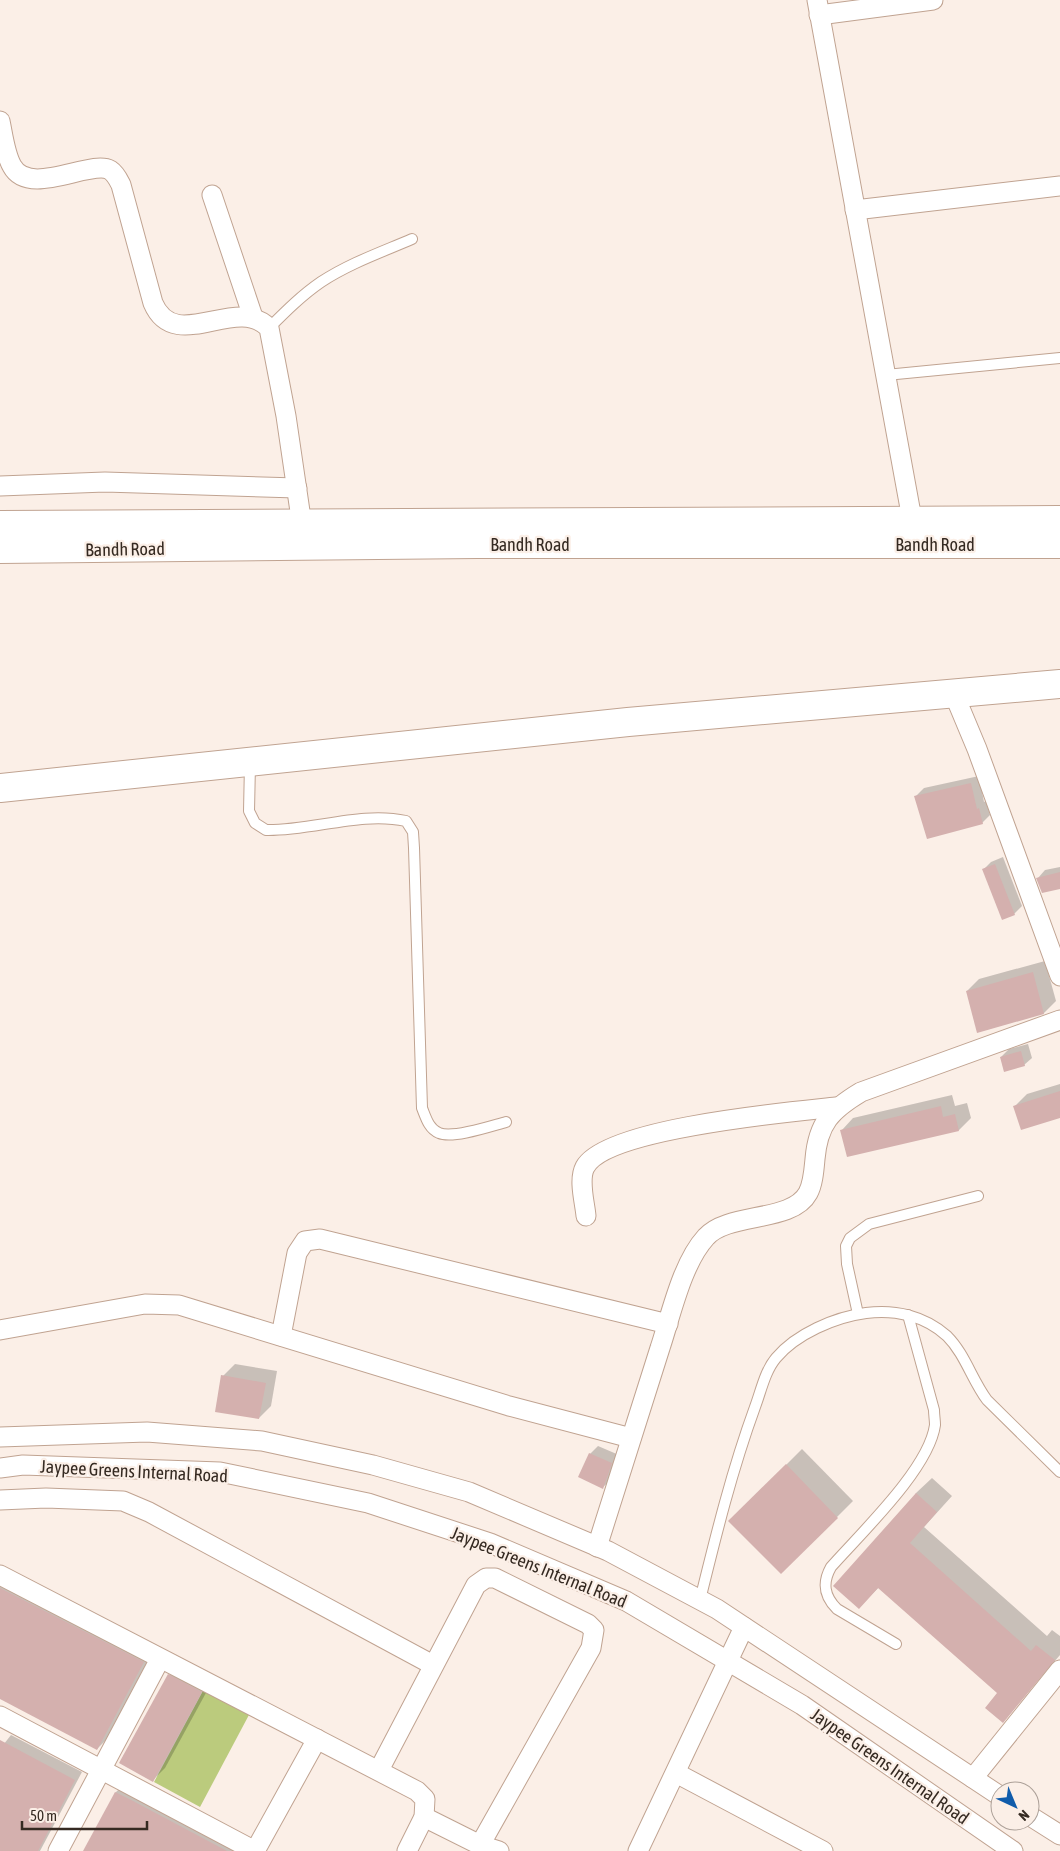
<svg xmlns="http://www.w3.org/2000/svg" width="1060" height="1851" font-family="'Asap Condensed',sans-serif">
	<rect width="100%" height="100%" fill="#fbefe7"/>
	<!-- green -->
	<polygon fill="#bbcb7d" points="204,1689 250,1713 200,1807 154,1782"/>
	<!-- shadow -->
	<g fill="#0003">
		<polygon points="979,776 984,802 986,801 990,815 982,823 916,796 924,788"/>
		<polygon points="1003,857 1022,906 1014,914 984,869 991,862"/>
		<polygon points="1060,867 1060,888 1038,878 1045,870"/>
		<polygon points="1045,961 1056,1001 1044,1013 978,1032 967,991 979,979"/>
		<polygon points="1028,1044 1032,1058 1024,1065 1001,1057 1009,1049"/>
		<polygon points="1060,1084 1060,1117 1015,1106 1027,1094"/>
		<polygon points="952,1095 955,1106 967,1103 971,1118 959,1130 842,1130 853,1118"/>
		<polygon points="235,1364 277,1371 271,1406 259,1418 223,1376"/>
		<polygon points="598,1446 619,1455 611,1480 603,1487 590,1454"/>
		<polygon points="802,1449 853,1501 781,1573 730,1521"/>
		<polygon points="932,1478 952,1496 924,1527 1047,1636 1052,1630 1060,1636 1060,1655 1003,1721 998,1693 879,1587 859,1608 916,1493"/>
		<polygon points="0,1567 153,1652 107,1739 97,1749 0,1698"/>
		<polygon points="180,1663 213,1680 165,1768 153,1780 169,1675"/>
		<polygon points="11,1735 82,1772 40,1851 0,1851 0,1749"/>
		<polygon points="124,1785 249,1851 85,1851 116,1792"/>
	</g>
	<!-- building -->
	<g fill="#d4b0ae">
		<polygon points="971,783 977,809 979,808 983,824 927,839 914,796"/>
		<polygon points="995,864 1015,915 1002,920 982,869"/>
		<polygon points="1060,872 1060,889 1042,893 1036,878"/>
		<polygon points="1033,972 1044,1014 977,1033 966,991"/>
		<polygon points="1021,1051 1025,1066 1004,1072 1000,1057"/>
		<polygon points="1060,1091 1060,1118 1021,1130 1013,1106"/>
		<polygon points="941,1106 943,1117 955,1114 959,1131 847,1157 840,1130"/>
		<polygon points="221,1375 266,1383 259,1419 215,1412"/>
		<polygon points="589,1453 612,1463 603,1489 578,1477"/>
		<polygon points="786,1464 838,1518 781,1574 728,1521"/>
		<polygon points="916,1493 937,1512 910,1543 1031,1651 1036,1645 1055,1660 1003,1723 985,1708 997,1693 878,1588 859,1609 833,1586"/>
		<polygon points="0,1588 144,1662 97,1750 0,1699"/>
		<polygon points="168,1674 202,1692 153,1782 119,1763"/>
		<polygon points="0,1740 75,1780 38,1851 0,1851"/>
		<polygon points="115,1792 133,1801 227,1851 83,1851"/>
	</g>
	<g fill="none" stroke-linecap="round" stroke-linejoin="round">
		<defs>
			<g id="lane">
				<path d="M269,328C286,311 302,295 321,282C350,263 382,252 412,239"/>
				<polyline points="886,375 1060,358"/>
				<path d="M250,764L249,811L255,823L266,830C312,831 361,811 406,821L413,832L414,848L422,1108C426,1118 429,1129 439,1133C453,1139 491,1126 506,1122"/>
				<polyline points="858,1314 847,1264 846,1246 850,1238 869,1224 978,1196"/>
				<path d="M700,1600C716,1535 732,1470 755,1407C761,1391 765,1371 776,1358C796,1334 835,1317 866,1313C895,1309 925,1316 947,1336C965,1354 972,1380 987,1400L1060,1472"/>
				<path d="M896,1644L837,1609C824,1596 822,1583 831,1567C860,1534 929,1469 935,1425C935,1420 934,1415 934,1410L908,1315"/>
			</g>
			<g id="street">
				<polyline points="817,0 914,530"/>
				<polyline points="819,15 933,0"/>
				<path d="M0,121C3,135 5,154 12,166C29,198 91,159 110,170C116,174 118,179 121,185L153,303C175,355 236,294 269,328L286,416L302,525"/>
				<polyline points="212,195 253,317"/>
				<polyline points="855,210 1060,186"/>
				<polyline points="0,486 105,482 297,488"/>
				<polyline points="954,694 977,749 1060,976"/>
				<path d="M586,1216C585,1203 578,1180 585,1167C606,1128 791,1112 836,1107"/>
				<polyline points="0,1330 145,1304 179,1305 509,1406 631,1438"/>
				<polyline points="281,1336 297,1253 305,1241 320,1239 668,1324"/>
				<polyline points="0,1437 147,1432 262,1441 373,1465 469,1492 608,1551 717,1609 1000,1796"/>
				<polyline points="0,1468 23,1465 220,1472 368,1503 490,1543 626,1601 802,1705 1013,1851"/>
				<polyline points="0,1500 46,1498 123,1501 149,1512 433,1665"/>
				<path d="M597,1547C618,1480 639,1414 660,1348C671,1315 682,1263 706,1237C728,1212 792,1223 808,1193C813,1184 814,1170 815,1159C818,1123 831,1110 861,1092L1060,1020"/>
				<polyline points="0,1575 417,1791 425,1799 424,1817 407,1851"/>
				<polyline points="0,1716 255,1851"/>
				<polyline points="379,1770 476,1585 486,1578 495,1578 588,1624 594,1630 591,1648 480,1845"/>
				<polyline points="676,1773 823,1851"/>
				<polyline points="973,1778 1060,1670"/>
				<polyline points="1030,1816 1060,1835"/>
				<polyline points="424,1817 480,1845 499,1851"/>
				<polyline points="58,1851 160,1659"/>
				<polyline points="255,1851 317,1739"/>
				<polyline points="638,1851 744,1627"/>
			</g>
			<g id="secondary">
				<polyline points="0,525 1060,520"/>
				<polyline points="0,549 477,544 1060,544"/>
				<polyline points="0,788 628,722 1060,684"/>
			</g>
		</defs>
		<!-- lane casing -->
		<use href="#lane" stroke="#c0a391" stroke-width="12"/>
		<!-- street casing -->
		<use href="#street" stroke="#c0a391" stroke-width="21"/>
		<!-- secondary casing -->
		<use href="#secondary" stroke="#c0a391" stroke-width="30"/>
		<!-- lane -->
		<use href="#lane" stroke="#fff" stroke-width="10"/>
		<!-- street -->
		<use href="#street" stroke="#fff" stroke-width="19"/>
		<!-- secondary -->
		<use href="#secondary" stroke="#fff" stroke-width="28"/>
	</g>
	<g text-anchor="middle" dominant-baseline="central" stroke-width="4.5" stroke-linejoin="round" paint-order="stroke">
		<!-- street labels -->
		<g font-size="18" fill="#352a22" stroke="#fbefe7">
			<text x="530" y="544">Bandh Road</text>
			<text x="935" y="544">Bandh Road</text>
			<text transform="translate(125 549) rotate(-1)">Bandh Road</text>
			<text transform="translate(134 1471) rotate(3)">Jaypee Greens Internal Road</text>
			<text transform="translate(539 1567) rotate(22)">Jaypee Greens Internal Road</text>
			<text transform="translate(890 1766) rotate(35)">Jaypee Greens Internal Road</text>
		</g>
	</g>
	<!-- north arrow -->
	<g transform="translate(1015 1806) rotate(136)"><circle r="24" fill="#fbefe7" stroke="#aca098"/>
	<path d="M0-4L9 19L0 12L-9 19Z" fill="#105cab"/>
	<text y="-8" font-size="14" font-weight="bold" text-anchor="middle" fill="#352a22">N</text>
	</g>
	<!-- scale -->
	<path d="M22 1821v8h125v-8" fill="none" stroke="#352a22" stroke-width="2.5"/>
	<text x="30" y="1821" font-size="15" fill="#352a22" stroke="#fbefe7" stroke-width="4" paint-order="stroke">50 m</text>
</svg>
